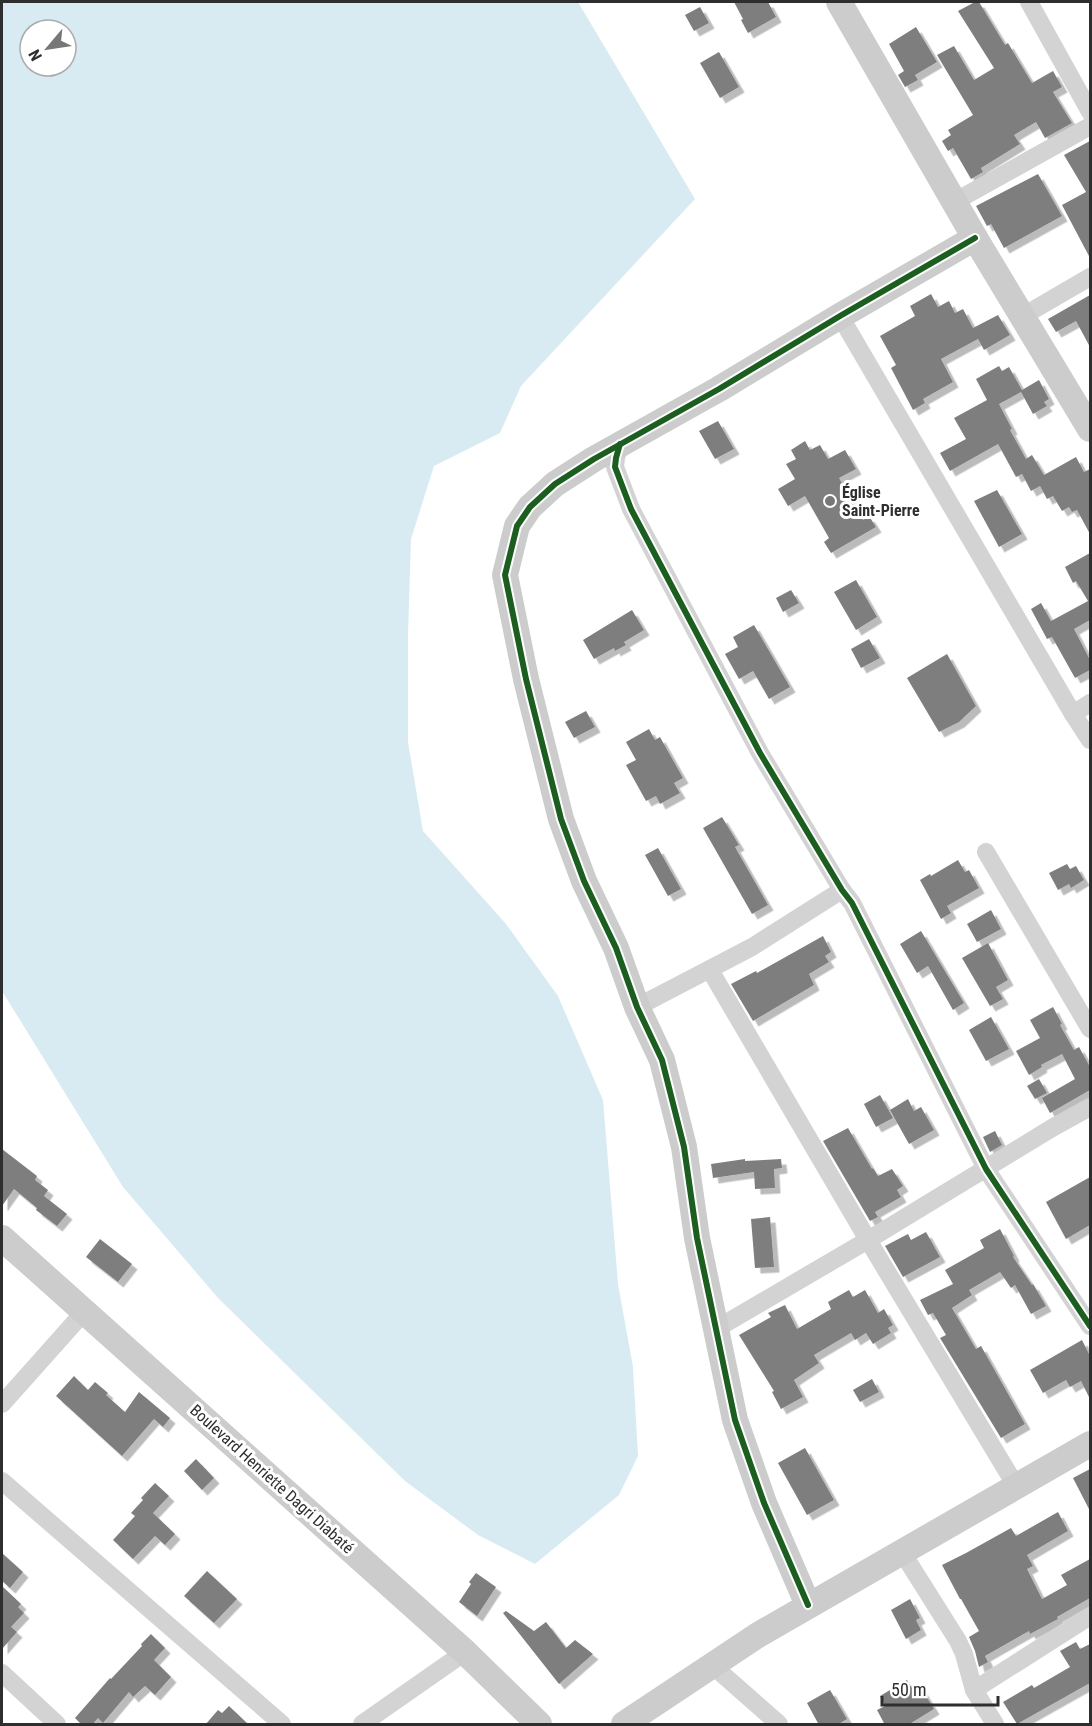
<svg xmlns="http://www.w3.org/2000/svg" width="1092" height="1726" font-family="'Roboto Condensed',sans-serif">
	<defs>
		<filter id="shadow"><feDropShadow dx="5.5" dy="5.5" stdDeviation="0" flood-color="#0004"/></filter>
	</defs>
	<rect width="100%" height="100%" fill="#fff"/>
	<!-- water -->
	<path fill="#d8ebf2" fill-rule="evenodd" d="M2,2H578L695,199L521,386L500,433L434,466L411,539L408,635V742L423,831L506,924L558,996L603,1100L618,1284L633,1367L638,1456L619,1495L535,1564L478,1535L405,1481L218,1298L123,1187L2,991ZM30,30H66V66H30Z"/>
	<!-- building -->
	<g fill="#7e7e7e" filter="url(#shadow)">
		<polygon points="734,2 768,2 776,17 748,33 741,20 743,19"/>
		<polygon points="975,2 979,2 1005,45 1008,43 1032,83 1053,71 1062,87 1053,92 1072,123 1045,138 1036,122 1014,135 1020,144 981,168 983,172 971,179 953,148 948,151 942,141 951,135 948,130 973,115 937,55 954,46 974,80 994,68 958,11"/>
		<polygon points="700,7 709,23 694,31 685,15"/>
		<polygon points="916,27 937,62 915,75 918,80 905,87 898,75 904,71 889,44"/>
		<polygon points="719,52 739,87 720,98 700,63"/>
		<polygon points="1090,141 1090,258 1062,205 1086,192 1064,155"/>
		<polygon points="1038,174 1062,216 1004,248 991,224 987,226 976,206"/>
		<polygon points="931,294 938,307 949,301 955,313 963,309 973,328 998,315 1010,335 984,350 978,339 941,359 953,382 923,399 925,403 913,410 891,368 896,365 880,336 915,316 910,306"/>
		<polygon points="1090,295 1090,347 1076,321 1056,332 1048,319"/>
		<polygon points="999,366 1002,371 1009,367 1022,390 1039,380 1049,399 1044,402 1047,406 1033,414 1021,392 999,404 1012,429 1010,430 1026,459 1032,455 1044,475 1076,457 1084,472 1090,469 1090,534 1077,510 1072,512 1069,507 1062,511 1053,496 1047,499 1040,486 1031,491 1022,474 1016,477 998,444 950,471 940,453 966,439 954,418 987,400 976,379"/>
		<polygon points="718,421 734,449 715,459 699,431"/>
		<polygon points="805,441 810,450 820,445 828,459 845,450 856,469 839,478 863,520 869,516 876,527 831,553 824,542 829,538 805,496 788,506 778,489 795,479 786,464 796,459 791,450"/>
		<polygon points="997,490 1022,534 999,547 974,501"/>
		<polygon points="1090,553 1090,620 1074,629 1090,660 1090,670 1075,678 1052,637 1047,639 1031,609 1041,603 1051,621 1088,601 1076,581 1073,583 1065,567"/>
		<polygon points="856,580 877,617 856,630 834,592"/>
		<polygon points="791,590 799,603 783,612 776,598"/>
		<polygon points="632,610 644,630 624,642 626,645 615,651 614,648 594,659 583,640"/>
		<polygon points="754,625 790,687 769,699 753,671 739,679 725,654 738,647 733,637"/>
		<polygon points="869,639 880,658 861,668 851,649"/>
		<polygon points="947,654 976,706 959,722 939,732 907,678"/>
		<polygon points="586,711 595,727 574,738 565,722"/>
		<polygon points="649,729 655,740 660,737 683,778 674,783 680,793 660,804 656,796 646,801 626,765 636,760 626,742"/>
		<polygon points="722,817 739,845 735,847 768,905 752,914 703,828"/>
		<polygon points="658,848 681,889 668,896 645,855"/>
		<polygon points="958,860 965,872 969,870 979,888 947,906 951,913 941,919 920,880 930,874 931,876"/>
		<polygon points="1067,864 1070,869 1076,866 1084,880 1071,888 1069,884 1058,890 1049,873"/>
		<polygon points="991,910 1001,929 977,942 967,924"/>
		<polygon points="921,931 964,1003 953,1010 928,966 917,973 900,944"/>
		<polygon points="823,936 831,952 825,956 829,962 809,974 814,985 753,1021 731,984 756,971 757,973"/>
		<polygon points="988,943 1008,980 996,987 1003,999 990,1006 962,958"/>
		<polygon points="1053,1007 1062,1024 1060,1025 1074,1050 1079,1047 1090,1067 1090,1090 1050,1113 1042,1098 1075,1079 1062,1054 1041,1065 1042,1067 1029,1075 1016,1051 1040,1038 1030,1020"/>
		<polygon points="991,1017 1009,1049 986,1061 969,1030"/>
		<polygon points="1039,1079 1047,1093 1035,1099 1027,1086"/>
		<polygon points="880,1095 893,1118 876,1127 864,1104"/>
		<polygon points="908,1099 914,1111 921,1107 934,1130 909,1144 890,1110"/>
		<polygon points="848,1128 872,1169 873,1168 878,1176 892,1169 903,1186 897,1190 901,1197 875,1212 878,1217 870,1221 823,1141"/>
		<polygon points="995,1131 1002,1145 990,1152 983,1137"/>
		<polygon points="2,1149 37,1176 35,1180 48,1190 44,1196 67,1214 57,1226 36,1210 37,1208 14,1189 2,1206"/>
		<polygon points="745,1159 745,1161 781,1159 782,1168 774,1169 775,1188 755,1189 754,1172 713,1178 711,1164"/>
		<polygon points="1090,1177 1090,1225 1066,1239 1046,1202"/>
		<polygon points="770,1217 774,1267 755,1268 751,1219"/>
		<polygon points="1000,1229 1014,1256 1013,1257 1032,1285 1033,1284 1046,1306 1031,1314 1015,1285 1011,1288 1000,1272 969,1290 972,1295 952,1308 976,1349 981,1346 1025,1424 1001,1438 940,1338 946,1335 933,1313 928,1315 920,1300 953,1284 945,1270 984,1248 980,1240"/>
		<polygon points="926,1232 940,1257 903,1277 885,1246 908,1234 911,1240"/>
		<polygon points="100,1239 132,1264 118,1282 86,1257"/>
		<polygon points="849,1290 853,1297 865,1290 878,1313 884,1309 893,1325 888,1328 891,1333 873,1344 866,1333 855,1340 851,1333 814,1355 819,1363 794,1380 803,1397 781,1409 772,1392 774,1391 739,1335 771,1317 768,1313 785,1305 797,1329 831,1309 828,1302"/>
		<polygon points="1082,1340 1090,1356 1090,1399 1081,1381 1070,1387 1066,1380 1043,1393 1030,1370"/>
		<polygon points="74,1376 88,1390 95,1382 108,1393 106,1395 125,1412 139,1392 170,1418 163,1427 154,1419 122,1456 56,1396"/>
		<polygon points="872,1379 879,1392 860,1402 853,1390"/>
		<polygon points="805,1448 834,1500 807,1515 778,1463"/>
		<polygon points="196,1459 214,1478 202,1490 184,1471"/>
		<polygon points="1090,1469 1090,1511 1073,1478"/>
		<polygon points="155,1483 169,1496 153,1513 175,1534 165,1545 155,1536 133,1559 113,1540 135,1516 131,1513 143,1500 141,1498"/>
		<polygon points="1058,1512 1068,1531 1027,1555 1033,1566 1027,1569 1042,1599 1067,1585 1061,1575 1090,1559 1090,1598 1057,1617 1058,1619 1030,1634 1029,1631 985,1656 988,1662 979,1667 975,1651 969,1637 979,1631 961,1599 960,1599 942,1565 966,1553 1011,1528 1016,1536"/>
		<polygon points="2,1553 23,1572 10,1588 2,1581"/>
		<polygon points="207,1571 237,1599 214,1623 184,1596"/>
		<polygon points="476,1573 496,1587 477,1616 459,1602 471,1584 469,1582"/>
		<polygon points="2,1586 21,1604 18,1607 24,1613 11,1627 17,1632 2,1649"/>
		<polygon points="910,1599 920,1618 916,1620 921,1630 906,1639 891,1610"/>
		<polygon points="506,1611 534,1631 546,1622 566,1648 575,1640 593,1654 559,1684 503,1613"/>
		<polygon points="151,1634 165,1648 154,1660 171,1677 155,1695 145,1686 133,1697 129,1692 103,1723 98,1718 92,1725 82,1725 75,1718 110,1678 111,1679 142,1646 141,1644"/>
		<polygon points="1076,1642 1080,1649 1090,1644 1090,1683 1017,1724 1003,1702 1032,1685 1034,1688 1070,1667 1060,1651"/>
		<polygon points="907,1680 913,1690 920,1686 934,1709 908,1725 885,1725 877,1710 885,1706 880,1696"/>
		<polygon points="830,1690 847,1719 837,1725 819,1725 807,1703"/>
		<polygon points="229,1706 249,1725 205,1725 218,1710 222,1713"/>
	</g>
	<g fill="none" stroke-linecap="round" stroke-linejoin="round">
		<!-- street -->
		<g stroke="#d3d3d3" stroke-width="18">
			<polyline points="1029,2 1090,112"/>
			<polyline points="954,202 1090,126"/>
			<polyline points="840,316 1073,714 1090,740"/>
			<polyline points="1023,316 1090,277"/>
			<polyline points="620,444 616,458 615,467 631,509 760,753 842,890 852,903 986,1169 1090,1326"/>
			<polyline points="1073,714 1090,703"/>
			<polyline points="986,852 1090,1029"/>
			<polyline points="710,970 868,1240 1016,1486"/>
			<polyline points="637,1007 752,947 842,890"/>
			<polyline points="716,1329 868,1240 1052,1128 1090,1107"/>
			<polyline points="2,1404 84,1312"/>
			<polyline points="2,1481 282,1724"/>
			<polyline points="902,1552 958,1641 964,1654 974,1690 1090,1616"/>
			<polyline points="712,1665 779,1724"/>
			<polyline points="2,1673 57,1724"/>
			<polyline points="974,1690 995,1724"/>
			<polyline points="362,1724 465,1652"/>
		</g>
		<!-- secondary -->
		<g stroke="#ccc" stroke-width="26">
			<polyline points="839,2 975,238 1090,429"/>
			<polyline points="2,1238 465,1652 539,1724"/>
			<polyline points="808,1605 764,1503 735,1420 697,1238 684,1147 662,1060 637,1007 616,948 584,881 561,819 526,679 505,575 517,526 530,507 555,484 594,459 719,389 840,316 975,238"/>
			<polyline points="624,1724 758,1635 1090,1444"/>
		</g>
		<defs>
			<g id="cycleway">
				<polyline points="620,444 616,458 615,467 631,509 760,753 842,890 852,903 986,1169 1090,1326"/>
				<polyline points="808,1605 764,1503 735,1420 697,1238 684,1147 662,1060 637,1007 616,948 584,881 561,819 526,679 505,575 517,526 530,507 555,484 594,459 719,389 840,316 975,238"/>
			</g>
		</defs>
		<!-- cycleway casing -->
		<use href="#cycleway" stroke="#fff" stroke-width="10"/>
		<!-- cycleway -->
		<use href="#cycleway" stroke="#1b5e20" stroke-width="6"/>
	</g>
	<!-- markers -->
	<circle fill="#777" stroke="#fff" stroke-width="2" cx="830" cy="501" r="6"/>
	<g text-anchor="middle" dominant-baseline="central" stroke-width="6" stroke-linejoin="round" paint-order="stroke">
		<!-- poi labels -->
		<g font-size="16" font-weight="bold" fill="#2e2e2e" stroke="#fff" text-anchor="start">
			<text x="842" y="492">Église<tspan x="842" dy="18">Saint-Pierre</tspan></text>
		</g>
		<!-- street labels -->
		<g font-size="16" fill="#2e2e2e" stroke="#fff">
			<text transform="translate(272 1479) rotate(42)">Boulevard Henriette Dagri Diabaté</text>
		</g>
	</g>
	<!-- border -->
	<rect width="1092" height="1726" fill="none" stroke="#2e2e2e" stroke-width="6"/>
	<!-- north arrow -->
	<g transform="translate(48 48) rotate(241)"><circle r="28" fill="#ffffff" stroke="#ababab" stroke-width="1.5"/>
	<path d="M0-4.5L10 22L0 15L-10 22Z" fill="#777777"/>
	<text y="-9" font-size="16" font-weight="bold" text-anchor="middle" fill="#2e2e2e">N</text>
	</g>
	<!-- scale -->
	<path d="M882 1696v9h116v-9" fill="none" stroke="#2e2e2e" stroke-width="3"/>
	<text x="891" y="1696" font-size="18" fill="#2e2e2e" stroke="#ffffff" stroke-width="4.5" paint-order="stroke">50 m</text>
</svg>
